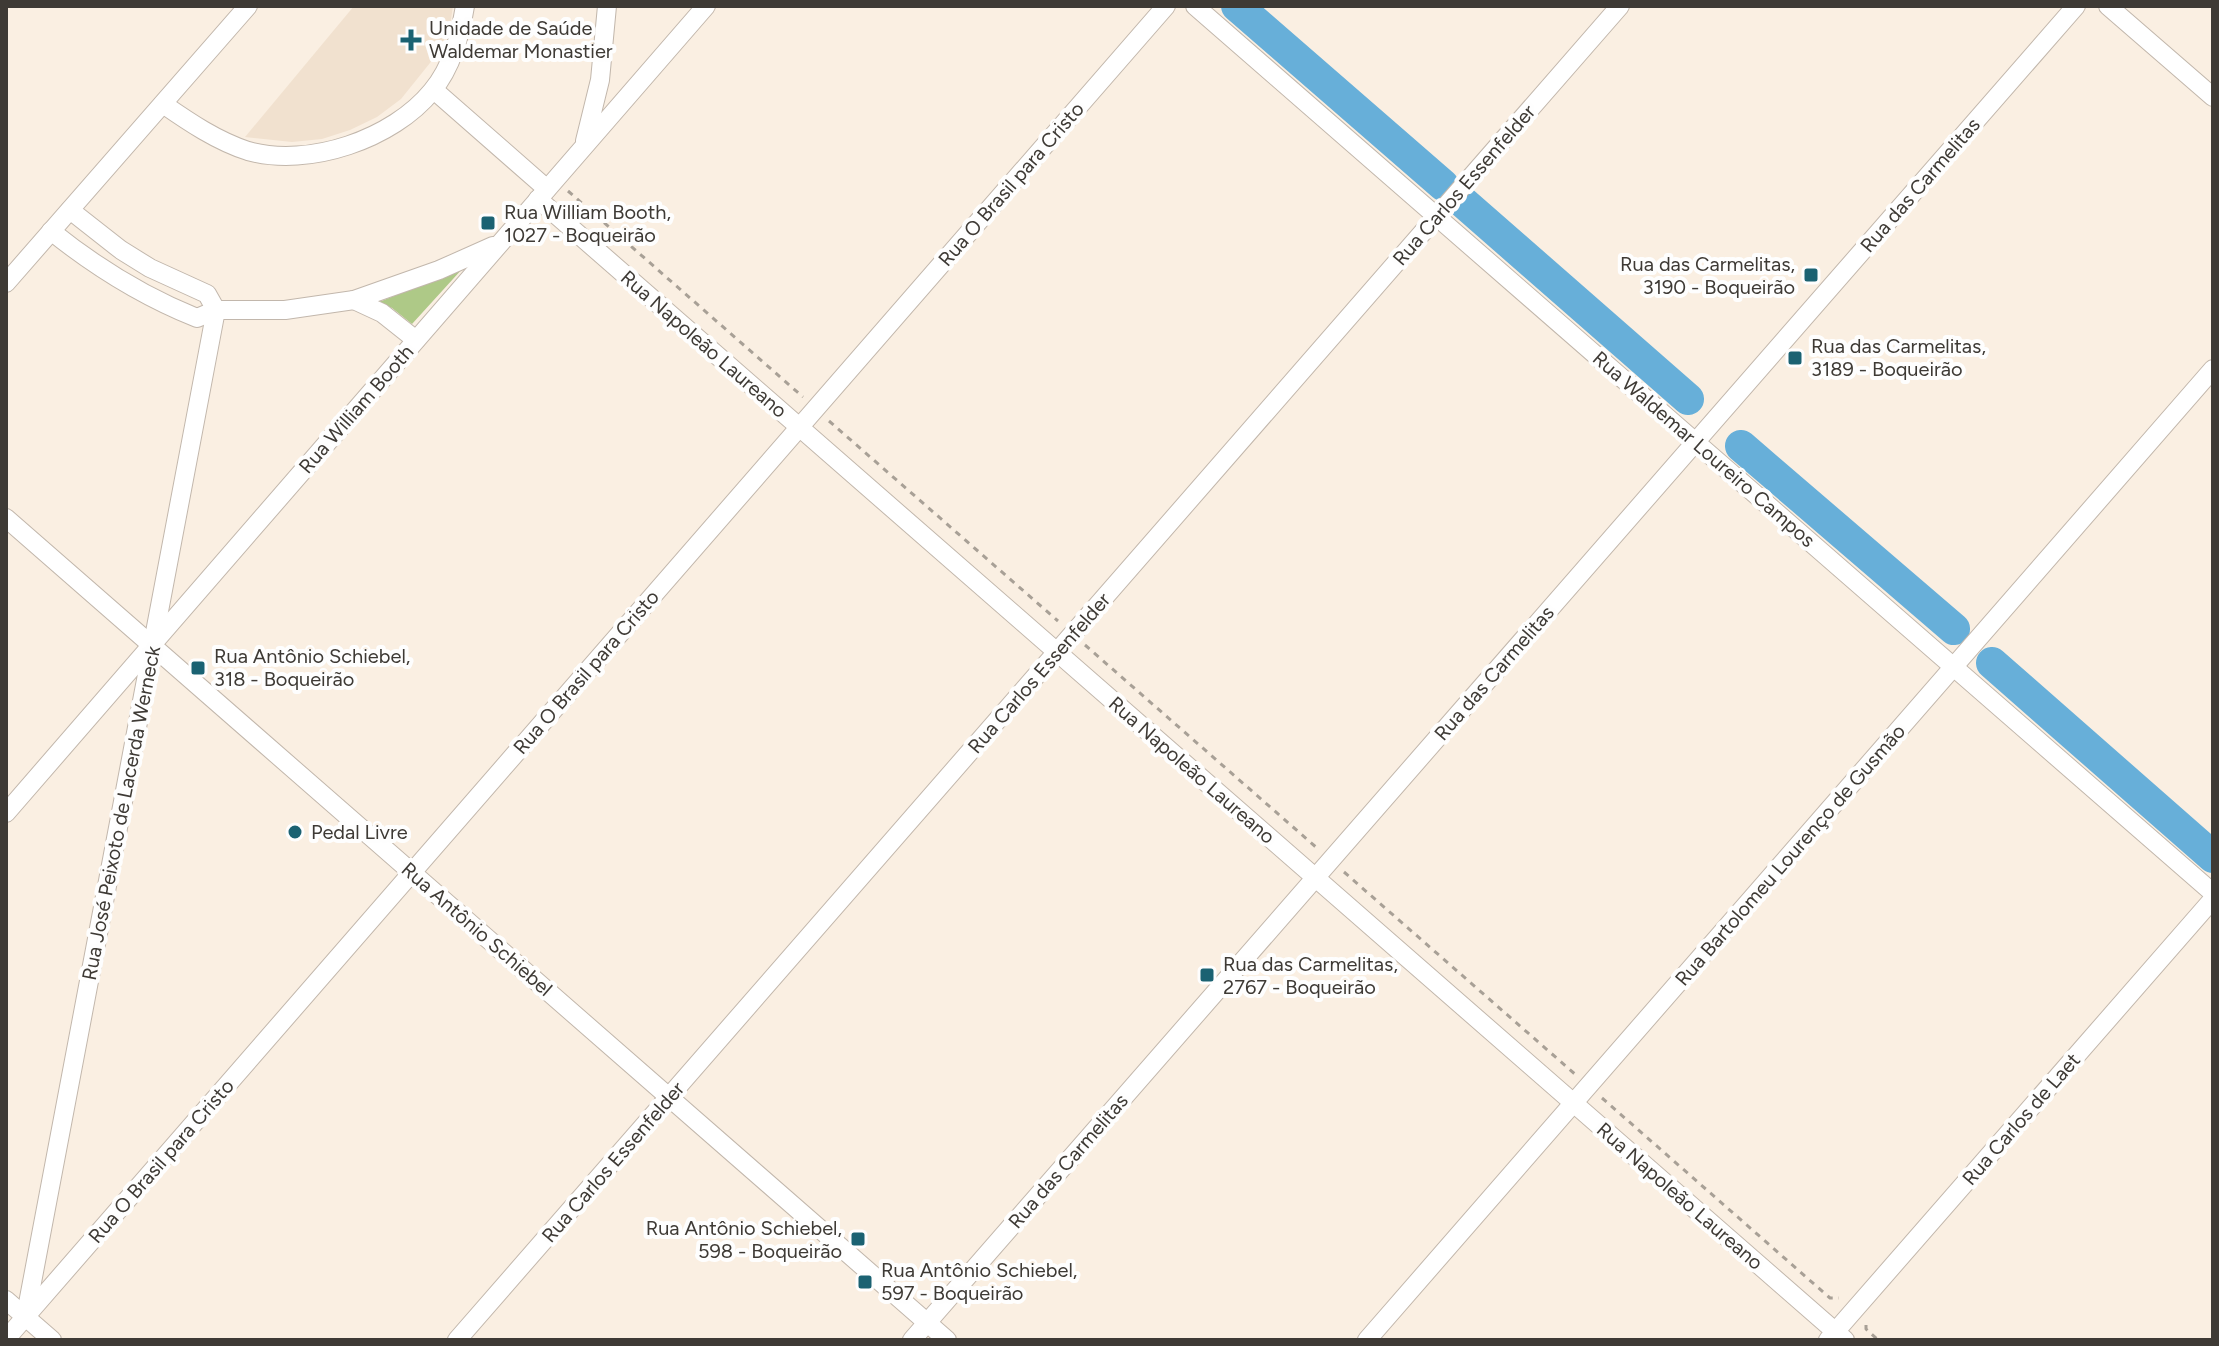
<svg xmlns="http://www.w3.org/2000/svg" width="2219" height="1346" font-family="Figtree,sans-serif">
	<rect width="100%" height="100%" fill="#faefe2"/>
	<!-- built -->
	<polygon fill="#f1e1cf" points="354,6 453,6 450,26 438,53 401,99 377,117 350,130 322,139 292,142 245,137"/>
	<!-- green -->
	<polygon fill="#aec987" points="463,268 412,324 392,308 379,302"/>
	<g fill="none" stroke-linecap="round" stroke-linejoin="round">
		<!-- river -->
		<g stroke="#67afd9" stroke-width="32">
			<polyline points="1237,6 1443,185"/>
			<polyline points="1464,203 1688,399"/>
			<polyline points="1741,446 1954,629"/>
			<polyline points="1992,663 2213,857"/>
		</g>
		<defs>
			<g id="minor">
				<polyline points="1195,6 2213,893"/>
				<polyline points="2108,6 2213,97"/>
				<polyline points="434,90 547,189"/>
				<path d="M163,104C189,122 217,141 248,151C309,168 393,139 432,91C452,67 460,36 465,6"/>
				<polyline points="585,141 600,80 607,6"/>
				<polyline points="538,199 1845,1340"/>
				<polyline points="70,210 121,250 150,268 207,294 216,310"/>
				<path d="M51,231C97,268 142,296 197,318L216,310H285L354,300L439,270L493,246"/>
				<polyline points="6,283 248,6"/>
				<polyline points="354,300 382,313 416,340"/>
				<polyline points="6,518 947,1340"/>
				<polyline points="6,813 706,6"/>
				<polyline points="6,1300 52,1340"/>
				<polyline points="26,1314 216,310"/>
				<polyline points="6,1339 1166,6"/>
				<polyline points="457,1340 1620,6"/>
				<polyline points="912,1340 2076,6"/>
				<polyline points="1367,1340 2213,369"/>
				<polyline points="1828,1340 2213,899"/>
			</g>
		</defs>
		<!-- minor casing -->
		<use href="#minor" stroke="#c2b7ac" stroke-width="20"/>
		<!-- path -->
		<g stroke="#a8a096" stroke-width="3" stroke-dasharray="6 6" stroke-linecap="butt">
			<polyline points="568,191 803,397"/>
			<polyline points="829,421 1058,621"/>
			<polyline points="1085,645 1317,848"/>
			<polyline points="1344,872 1576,1075"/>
			<polyline points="1602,1098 1830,1298 1839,1298"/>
			<polyline points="1866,1325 1866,1329 1878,1340"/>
		</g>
		<!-- minor -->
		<use href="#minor" stroke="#fff" stroke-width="18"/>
	</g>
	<!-- markers -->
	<g fill="#1b6272" stroke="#fefefe" stroke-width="3">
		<path d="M407 28h8v8h8v8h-8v8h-8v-8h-8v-8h8z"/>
		<rect x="480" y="215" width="16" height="16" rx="4"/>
		<rect x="1803" y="267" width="16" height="16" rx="4"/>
		<rect x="1787" y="350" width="16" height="16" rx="4"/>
		<rect x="190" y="660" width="16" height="16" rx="4"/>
		<circle cx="295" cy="832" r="8"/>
		<rect x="1199" y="967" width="16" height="16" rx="4"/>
		<rect x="850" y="1231" width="16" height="16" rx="4"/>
		<rect x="857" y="1274" width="16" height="16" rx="4"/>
	</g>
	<g text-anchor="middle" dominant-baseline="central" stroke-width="8" stroke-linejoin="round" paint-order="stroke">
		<!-- poi labels -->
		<g font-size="20" fill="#3e3a35" stroke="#fefefe" text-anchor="start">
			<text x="429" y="28">Unidade de Saúde<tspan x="429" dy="23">Waldemar Monastier</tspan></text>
			<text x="504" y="212">Rua William Booth,<tspan x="504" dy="23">1027 - Boqueirão</tspan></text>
			<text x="1795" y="264" text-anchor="end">Rua das Carmelitas,<tspan x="1795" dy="23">3190 - Boqueirão</tspan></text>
			<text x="1811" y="346">Rua das Carmelitas,<tspan x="1811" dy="23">3189 - Boqueirão</tspan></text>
			<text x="214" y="656">Rua Antônio Schiebel,<tspan x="214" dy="23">318 - Boqueirão</tspan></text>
			<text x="311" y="832">Pedal Livre</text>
			<text x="1223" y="964">Rua das Carmelitas,<tspan x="1223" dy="23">2767 - Boqueirão</tspan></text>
			<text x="842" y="1228" text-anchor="end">Rua Antônio Schiebel,<tspan x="842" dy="23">598 - Boqueirão</tspan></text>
			<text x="881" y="1270">Rua Antônio Schiebel,<tspan x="881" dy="23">597 - Boqueirão</tspan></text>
		</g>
		<!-- street labels -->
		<g font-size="20" fill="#3e3a35" stroke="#fefefe">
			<text transform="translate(1011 184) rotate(-49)">Rua O Brasil para Cristo</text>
			<text transform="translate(1464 185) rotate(-49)">Rua Carlos Essenfelder</text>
			<text transform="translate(1920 185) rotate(-49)">Rua das Carmelitas</text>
			<text transform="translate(704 344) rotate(41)">Rua Napoleão Laureano</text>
			<text transform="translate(356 409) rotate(-49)">Rua William Booth</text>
			<text transform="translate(1704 449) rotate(41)">Rua Waldemar Loureiro Campos</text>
			<text transform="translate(586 672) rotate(-49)">Rua O Brasil para Cristo</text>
			<text transform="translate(1039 673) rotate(-49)">Rua Carlos Essenfelder</text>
			<text transform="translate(1494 673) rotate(-49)">Rua das Carmelitas</text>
			<text transform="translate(1192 770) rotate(41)">Rua Napoleão Laureano</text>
			<text transform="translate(121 813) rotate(-79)">Rua José Peixoto de Lacerda Werneck</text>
			<text transform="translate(1790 855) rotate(-49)">Rua Bartolomeu Lourenço de Gusmão</text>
			<text transform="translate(477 929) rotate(41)">Rua Antônio Schiebel</text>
			<text transform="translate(2021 1119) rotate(-49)">Rua Carlos de Laet</text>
			<text transform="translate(161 1161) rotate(-49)">Rua O Brasil para Cristo</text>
			<text transform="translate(1068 1161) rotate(-49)">Rua das Carmelitas</text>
			<text transform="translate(613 1162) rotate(-49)">Rua Carlos Essenfelder</text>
			<text transform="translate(1680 1196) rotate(41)">Rua Napoleão Laureano</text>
		</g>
	</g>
	<!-- border -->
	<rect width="2219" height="1346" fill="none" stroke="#3e3a35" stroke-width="16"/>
</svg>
